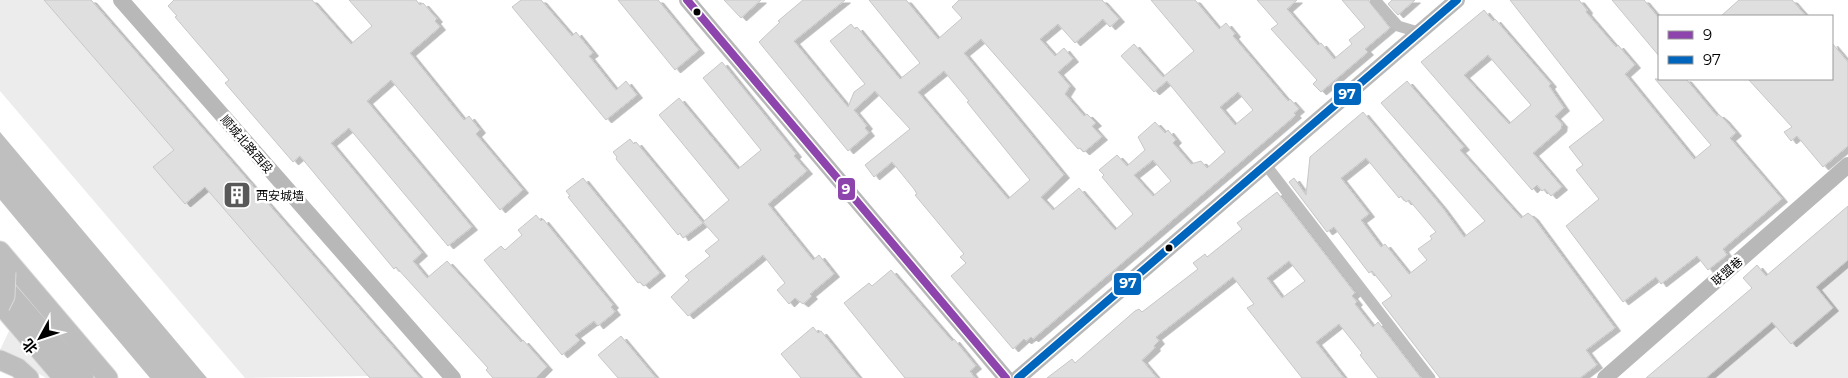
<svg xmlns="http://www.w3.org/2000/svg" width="1848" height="378" font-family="Montserrat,'Noto Sans SC',sans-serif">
	<defs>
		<filter id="shadow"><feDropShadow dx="5.5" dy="3" stdDeviation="0" flood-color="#0004"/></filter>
	</defs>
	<rect width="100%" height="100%" fill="#fff"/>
	<!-- green -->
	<g fill="#ececec">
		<polygon points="0,0 44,0 174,150 154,167 205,187 369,376 245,378 0,91"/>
		<polygon points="1848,260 1848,378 1706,378 1772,322 1791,343 1833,308 1816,287"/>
		<polygon points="10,329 49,378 46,378 0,350"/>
	</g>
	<!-- water -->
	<polygon fill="#bfbfbf" points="0,132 207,378 150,378 20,224 0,200"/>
	<!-- building -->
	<g fill="#dfdfdf" stroke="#c7c7c7" fill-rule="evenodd" filter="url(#shadow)">
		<polygon points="44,0 91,0 420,378 370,378 205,187 185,204 153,167 174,150"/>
		<polygon points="174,0 312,0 351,44 372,26 349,0 416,0 420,5 423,3 437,19 435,21 440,27 410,53 464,120 469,116 480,130 476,134 523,190 500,210 391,80 367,101 472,227 448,246 349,128 331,143 422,253 413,261 427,278 447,261 521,342 523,340 547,367 536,378 493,378 486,370 488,368 396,267 394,269 300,156 293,162 225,83 229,80 175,17 177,16 168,6"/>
		<polygon points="521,0 541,0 572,36 576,32 593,53 589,56 616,90 626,81 637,95 606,120 512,7"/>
		<polygon points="618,0 658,0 699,50 675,70"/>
		<polygon points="724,0 761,0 741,18"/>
		<path d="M803,0H845L794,41L848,107L854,92L865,84L830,41L851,24L855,29L857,27L900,79L920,63L869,0H906L938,39L962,18L952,7L959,0H1102L1119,19L1110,27L1103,19L1075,43L1058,24L1040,39L1055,56L1064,48L1073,59L1058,72L1070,86L1065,94L1084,116L1087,114L1096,123L1092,126L1102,137L1084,152L1080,148L1078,149L981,39L964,53L1064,175L1041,197L1053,210L1079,188L1115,230L1133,214L1102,177L1104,175L1099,170L1117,155L1127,166L1145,150L1138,137L1155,122L1165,133L1168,130L1176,140L1173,143L1191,164L1201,161L1207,168L1225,152L1167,81L1154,92L1121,56L1134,44L1163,77L1194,51L1151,0H1195L1219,29L1226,23L1235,34L1233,36L1288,101L1290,99L1299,109L1294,113L1296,115L1033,339L1031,337L1026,341L1024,339L1013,349L951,276L966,263L960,257L964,254L915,195L917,194L914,189L892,162L874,177L865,165L910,129L875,91L854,110L867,126L865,128L869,133L848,151L759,42L780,22L778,21ZM944,71L969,101L967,102L1030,180L1008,199L918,92ZM1238,92L1253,110L1235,125L1220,107ZM1153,160L1171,181L1153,196L1134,175Z"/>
		<polygon points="1257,0 1297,0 1287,9 1318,45 1321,43 1334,59 1352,44 1349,40 1365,27 1342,0 1368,0 1390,28 1365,49 1368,52 1321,92 1313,84 1317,80 1271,29 1278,24"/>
		<polygon points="1392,0 1415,0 1398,15 1388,4"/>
		<polygon points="1510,0 1579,0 1587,10 1586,12 1616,47 1618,45 1635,65 1625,74 1694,159 1711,145 1655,79 1686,79 1717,116 1718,114 1724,119 1736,133 1730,138 1782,199 1723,249 1727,255 1708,270 1697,256 1661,284 1656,277 1623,302 1566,226 1599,199 1576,170 1583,165 1569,147 1604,120"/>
		<polygon points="1612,0 1644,0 1659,18 1659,56"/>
		<polygon points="1739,0 1792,0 1806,16 1721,16"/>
		<path d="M1484,10L1493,21L1495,19L1551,84L1549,86L1564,108L1555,116L1562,124L1561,129L1533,153L1562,187L1551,196L1545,189L1542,191L1537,185L1532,190L1421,62ZM1488,55L1531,105L1509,124L1464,75Z"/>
		<polygon points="1832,43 1848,62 1848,146 1823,167 1797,136 1791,141 1784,132 1792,127 1748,79 1832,79"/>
		<polygon points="722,62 796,154 794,156 807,171 768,204 813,260 819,255 834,274 810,294 812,296 803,304 795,298 789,304 777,290 785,283 763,255 688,316 671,297 689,280 685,276 710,256 705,251 719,240 703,222 729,200 659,115 679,98 738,169 761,150 703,78"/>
		<path d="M1407,81L1464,147L1460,150L1521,218L1528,213L1533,217L1615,328L1586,350L1597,365L1580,378H1440L1382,303L1392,296L1372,271L1369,273L1334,227L1327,232L1289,182L1294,178L1306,195L1310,157L1363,112L1442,207L1464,237L1485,221L1381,103ZM1366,158L1399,198L1401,196L1406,202L1409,200L1436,232L1430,236L1432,239L1418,249L1427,260L1409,274L1385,244L1381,247L1361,220L1369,214L1341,178Z"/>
		<polygon points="630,139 634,144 636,142 703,223 683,238 680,233 678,235 616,159 617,157 613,152"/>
		<polygon points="583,178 660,273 644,286 640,282 638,283 568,197 570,196 566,191"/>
		<path d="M1277,192L1355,293L1352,296L1357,302L1355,304L1373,327L1378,322L1421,378H1378L1360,355L1362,353L1339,324L1316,342L1344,378H1302L1247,308L1254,304L1233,277L1156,337L1159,341L1154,346L1155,348L1142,360L1157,378H1047L1072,359L1075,363L1135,311L1139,309L1142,312L1198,269L1193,263L1205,254L1207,257L1242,229L1237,223ZM1289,261L1305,281L1282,298L1267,278Z"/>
		<polygon points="1848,206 1848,260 1816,287 1833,308 1791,344 1772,322 1706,378 1646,378 1752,288 1743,278 1757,265 1766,276"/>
		<polygon points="536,215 541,221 543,219 613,305 611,307 615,312 598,326 594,321 575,335 580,340 562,355 484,260 501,246 505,250 522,235 518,230"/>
		<polygon points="891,270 952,341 954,339 976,366 970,371 975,378 905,378 844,303 869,283 872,286"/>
		<polygon points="813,327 818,333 821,331 859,378 801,378 781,354"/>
		<polygon points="621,336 656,378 618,378 598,355"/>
	</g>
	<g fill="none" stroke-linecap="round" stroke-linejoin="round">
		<defs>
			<g id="primary">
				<polyline points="0,251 108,378"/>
				<polyline points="0,282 84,378"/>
				<polyline points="0,304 63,378"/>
				<polyline points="0,360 18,368 29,378"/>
			</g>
		</defs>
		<!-- primary casing -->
		<use href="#primary" stroke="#dbdbdb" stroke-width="21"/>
		<!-- street -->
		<g stroke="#bebebe" stroke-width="11">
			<polyline points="1375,0 1398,26 1418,32"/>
			<polyline points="1266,165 1430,378"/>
		</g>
		<!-- secondary -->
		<g stroke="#b8b8b8" stroke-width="16">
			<polyline points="121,0 453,378"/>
			<polyline points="687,0 1006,378"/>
			<polyline points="1018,378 1457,0"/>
			<polyline points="1605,378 1848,165"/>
		</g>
		<!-- primary -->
		<use href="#primary" stroke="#bebebe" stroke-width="19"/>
		<defs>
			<polyline id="primary-bridge" points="0,306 5,296 6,272"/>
		</defs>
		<!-- primary-bridge casing -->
		<use href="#primary-bridge" stroke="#dbdbdb" stroke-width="21" stroke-linecap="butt"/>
		<!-- primary-bridge -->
		<use href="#primary-bridge" stroke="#bebebe" stroke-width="19"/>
		<defs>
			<polyline id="bus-1" points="687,0 1006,378"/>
			<polyline id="bus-2" points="1018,378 1457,0"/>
		</defs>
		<!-- bus-1 casing -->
		<use href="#bus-1" stroke="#fff" stroke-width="11"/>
		<!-- bus-2 casing -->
		<use href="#bus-2" stroke="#fff" stroke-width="11"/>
		<!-- bus-1 -->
		<use href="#bus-1" stroke="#8e44ad" stroke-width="8"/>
		<!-- bus-2 -->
		<use href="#bus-2" stroke="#0065bd" stroke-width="8"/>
	</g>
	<!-- icons -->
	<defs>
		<symbol id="building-square" viewBox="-11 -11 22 22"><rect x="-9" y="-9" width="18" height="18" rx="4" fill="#595959" stroke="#fff"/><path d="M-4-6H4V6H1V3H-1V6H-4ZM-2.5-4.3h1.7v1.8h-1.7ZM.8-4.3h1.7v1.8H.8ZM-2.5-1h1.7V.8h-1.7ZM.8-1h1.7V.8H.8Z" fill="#fff"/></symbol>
	</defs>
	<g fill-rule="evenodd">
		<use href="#building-square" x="221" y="179" width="32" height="32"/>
	</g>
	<!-- markers -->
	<g fill="#000" stroke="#fff" stroke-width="2">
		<circle cx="697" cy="12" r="4.5"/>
		<circle cx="1169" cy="248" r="4.5"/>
	</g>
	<g text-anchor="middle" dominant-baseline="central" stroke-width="5" stroke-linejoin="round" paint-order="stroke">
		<!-- street labels -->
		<g font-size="12" fill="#000" stroke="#fff">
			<text transform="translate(247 144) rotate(49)">顺城北路西段</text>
			<text transform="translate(1727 271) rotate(-41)">联盟巷</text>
		</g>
		<!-- poi labels -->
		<g font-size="12" fill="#000" stroke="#fff" text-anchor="start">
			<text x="256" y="195">西安城墙</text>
		</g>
	</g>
	<g stroke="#fff" stroke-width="2">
		<rect x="1333" y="82" width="29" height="24" rx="5" fill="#0065bd"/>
		<rect x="837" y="177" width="19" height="24" rx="5" fill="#8e44ad"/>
		<rect x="1113" y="272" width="29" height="24" rx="5" fill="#0065bd"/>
	</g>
	<g font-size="14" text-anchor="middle" font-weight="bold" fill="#fff">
		<text x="1347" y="99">97</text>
		<text x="846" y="194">9</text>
		<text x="1128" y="288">97</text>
	</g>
	<!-- legend -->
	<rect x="1658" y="15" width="175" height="65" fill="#ffffff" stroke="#999999"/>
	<rect x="1668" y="31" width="25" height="8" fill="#8e44ad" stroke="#999999"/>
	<text x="1703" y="40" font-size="15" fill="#000000">9</text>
	<rect x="1668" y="56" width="25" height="8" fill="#0065bd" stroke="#999999"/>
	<text x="1703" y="65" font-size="15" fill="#000000">97</text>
	<!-- north arrow -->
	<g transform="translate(40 338) rotate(230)" stroke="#ffffff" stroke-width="4" paint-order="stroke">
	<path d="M0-4L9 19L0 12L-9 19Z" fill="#000000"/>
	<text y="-8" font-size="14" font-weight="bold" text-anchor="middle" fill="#000000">北</text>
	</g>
</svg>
